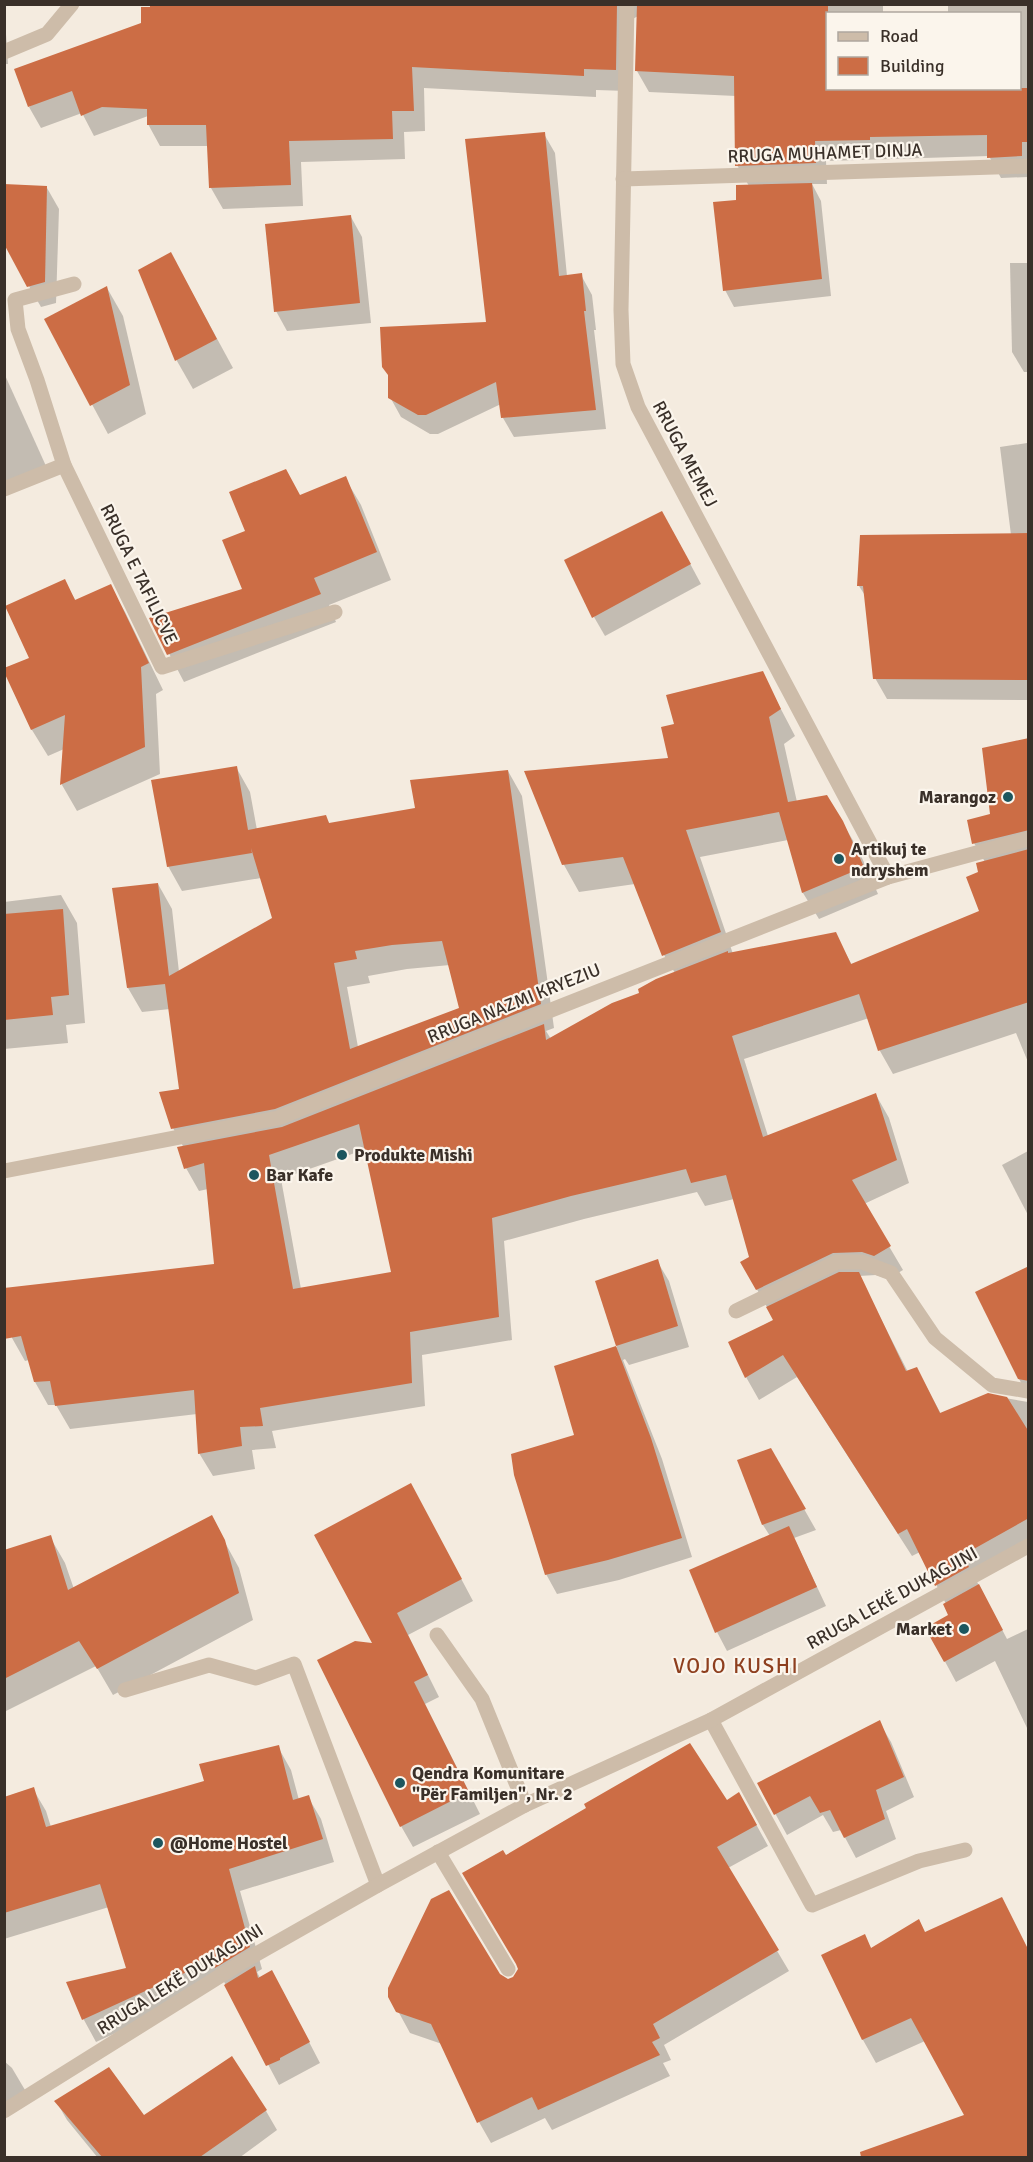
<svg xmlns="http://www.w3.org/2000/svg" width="1033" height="2162" font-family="Signika,sans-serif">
	<rect width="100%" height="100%" fill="#f4ebdf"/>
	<!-- shadow -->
	<g fill="#0003" fill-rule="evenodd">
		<polygon points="4,4 8,64 4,64"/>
		<polygon points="152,4 883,4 883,14 828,14 828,88 1020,88 1020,14 948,14 948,4 1028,4 1028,177 1001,178 989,156 826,161 827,184 812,184 821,201 831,296 734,307 725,290 737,201 749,186 737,165 736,96 649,92 637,71 638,16 631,20 627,91 596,90 596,97 424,88 425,131 404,132 405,159 301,162 303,206 223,209 211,188 209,146 160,146 148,124 148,116 94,136 82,113 41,128 29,107 143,24 152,9"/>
		<polygon points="544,134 555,153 567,276 581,275 592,295 596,330 594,330 606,429 514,437 503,418 501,404 438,434 430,434 401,417 390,397 488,323"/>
		<polygon points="4,186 47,188 59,209 56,303 41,307 29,286"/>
		<polygon points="351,217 362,237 371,323 287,331 276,311"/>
		<polygon points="171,254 233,368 193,389 177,361 140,270"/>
		<polygon points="1010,263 1028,263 1028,372 1024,372 1012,352"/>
		<polygon points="107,288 123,316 146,414 108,434 46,319"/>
		<polygon points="4,373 46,466 7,484 4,480"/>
		<polygon points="1027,443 1028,700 887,699 875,678 866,597 859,586 1011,535 1000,447"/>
		<polygon points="345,478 361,505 391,580 329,605 336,622 184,682 151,619 244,590 300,496"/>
		<polygon points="673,532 701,584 605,636 594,617"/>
		<polygon points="64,581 76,601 110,586 125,612 163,690 156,694 160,774 77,811 62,785 64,749 48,756 32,730 5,670 31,658"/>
		<path d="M762,673L795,736L784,744L797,802L842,822L858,849L878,894L819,919L803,893L788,840L700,857L733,954L835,934L852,965L981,911L980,873L985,862L974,843L991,815L1028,740V1062L1016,1033L893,1074L880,1051L869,1018L744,1059L768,1136L876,1095L889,1118L909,1183L864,1204L903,1270L888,1279L876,1275L859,1276L908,1372L917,1369L941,1414L988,1395L1028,1402V1550L975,1578L1007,1639L1028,1629V1730L995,1661L956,1682L927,1628L950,1616L946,1604L920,1552L912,1556L797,1377L759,1400L746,1377L775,1321L742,1263L751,1258L734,1199L705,1206L697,1192L584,1219L504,1241L512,1340L422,1355L425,1406L272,1431L276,1448L252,1450L255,1469L213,1476L199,1453L197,1414L70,1429L56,1405H48L35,1382L29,1360L25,1361L12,1338L7,1289L215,1266L208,1189L199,1191L186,1168L184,1148L173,1128L181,1090L170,1009L142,1012L128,988L158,884L172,909L179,972L274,919L261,878L182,891L168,866L236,767L250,792L257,830L325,817L330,824L417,809L508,771L522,796L554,1028L546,1031L551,1039L641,994L675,973L664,955L635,884L579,892L564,865L526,772L670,759L675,725ZM450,965L461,1009L358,1047L347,987L370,983L368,976L407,969ZM366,1149L393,1274L301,1289L281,1179Z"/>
		<polygon points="61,895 77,923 85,1023 66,1025 68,1043 4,1049 4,902"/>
		<polygon points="1028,1151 1028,1215 1002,1165"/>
		<polygon points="657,1261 669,1281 689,1347 629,1365 625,1359 623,1360 662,1459 692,1557 619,1580 557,1594 546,1574 576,1436 556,1367 617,1347 597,1282"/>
		<polygon points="1028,1267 1028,1395 1019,1379"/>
		<polygon points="770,1449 816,1530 794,1538 826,1606 727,1651 717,1632 691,1570 770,1536 763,1525 739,1461"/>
		<polygon points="423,1507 473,1601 408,1635 439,1697 425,1704 480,1814 413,1847 401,1826 375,1645"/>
		<polygon points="211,1517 239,1568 253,1620 113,1695 96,1666 4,1712 4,1552 50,1537 65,1563 74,1589"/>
		<polygon points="879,1722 891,1742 914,1797 886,1811 896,1839 856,1858 841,1830 833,1832 823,1815 787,1835 759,1784"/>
		<polygon points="278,1747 291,1770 299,1800 308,1797 321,1819 334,1862 240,1891 262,1969 257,1972 260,1978 283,1992 320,2063 279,2085 222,1978 201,1994 96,2042 84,2020 68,1983 128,1969 109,1907 4,1939 4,1798 33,1789 46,1811 51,1827 205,1782"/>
		<polygon points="727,1802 751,1815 768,1846 728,1868 789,1971 664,2045 671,2060 663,2063 670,2076 552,2130 545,2118 491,2143 479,2122 442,2044 410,2033 398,2011 499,1976 509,1980 517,1975 519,1969 505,1857"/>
		<polygon points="1002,1898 1028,1950 1028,2158 889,2158 884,2145 966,2116 925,2041 876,2063 863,2040 823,1955 864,1936 872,1950 925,1934"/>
		<polygon points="4,2061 12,2068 25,2090 4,2107"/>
		<polygon points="56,2101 144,2117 266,2111 277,2130 239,2158 98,2158 67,2120"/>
	</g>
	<!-- building -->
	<g fill="#cc6d45" fill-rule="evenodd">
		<polygon points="150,4 617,4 616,70 584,69 584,76 412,67 414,111 392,111 393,139 289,141 291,185 209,188 206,125 147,125 147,109 102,107 81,116 72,91 28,107 14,69 141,23 141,7 150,7"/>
		<polygon points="637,4 828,4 828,88 1029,88 1029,142 1022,142 1022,156 987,158 987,135 870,137 870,140 815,141 816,163 735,166 734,76 635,71"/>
		<polygon points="545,132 559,276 582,273 586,311 584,311 596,410 501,418 496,382 426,415 418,415 388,398 388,375 382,367 380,327 486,322 465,139"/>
		<polygon points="812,183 822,279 723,291 713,202 736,200 736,185"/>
		<polygon points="4,184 47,186 45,282 27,287 4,244"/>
		<polygon points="351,215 360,303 274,312 265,224"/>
		<polygon points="171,252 217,339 175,361 138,270"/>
		<polygon points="107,286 130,385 90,406 44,319"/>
		<polygon points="286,469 300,495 346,476 377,552 314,578 321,594 167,655 149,618 242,589 222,540 245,531 229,492"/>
		<polygon points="662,511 691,564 592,618 564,560"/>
		<polygon points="1029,533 1029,680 873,679 863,586 857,586 860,535"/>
		<polygon points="65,579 75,600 111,584 149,663 141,667 145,747 60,785 65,715 31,730 4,672 4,668 29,658 5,606"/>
		<polygon points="763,671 781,709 769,717 788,802 827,795 843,821 864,867 802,893 779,812 686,830 721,932 662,956 623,857 562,865 524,771 668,758 661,727 674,724 666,695"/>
		<polygon points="1029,738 1029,830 972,844 967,820 990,814 982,748"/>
		<path d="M237,766L248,830L326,815L329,823L415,808L410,780L508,770L541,1004L275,1109L171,1129L159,1092L179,1089L165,984L127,988L112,888L158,883L169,976L272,918L251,848L252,853L167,867L151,780ZM442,941L459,1008L350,1049L334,963L357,959L355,951L392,945Z"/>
		<path d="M1029,849V1002L878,1051L859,994L732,1036L763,1137L876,1093L897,1160L852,1180L891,1246L874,1256L862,1252L833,1253L756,1290L740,1262L749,1257L726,1175L691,1183L686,1169L571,1196L492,1218L499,1317L410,1332L412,1383L260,1408L263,1426L240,1427L242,1446L198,1454L194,1390L55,1406L50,1381L34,1382L21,1336L4,1339V1288L214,1264L204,1163L184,1169L177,1147L282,1127L544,1024L546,1040L612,1003L639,993L638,989L656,979L728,951V953L836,932L851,964L979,911L966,877L978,872L976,863ZM359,1124L391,1272L293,1289L269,1155Z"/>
		<polygon points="63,909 69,995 51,997 53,1015 4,1020 4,914"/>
		<polygon points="658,1259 678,1326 616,1346 595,1281"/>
		<polygon points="1029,1266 1029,1381 1018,1379 975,1292"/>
		<polygon points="839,1272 859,1272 906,1371 917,1367 940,1413 988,1393 1007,1397 1029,1432 1029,1518 963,1555 969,1567 935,1586 907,1529 898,1534 783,1355 745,1378 728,1342 773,1320 766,1307"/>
		<polygon points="616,1346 651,1438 682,1538 608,1560 545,1575 514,1475 511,1454 574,1435 554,1366"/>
		<polygon points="771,1448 806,1509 762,1525 737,1460"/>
		<polygon points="411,1483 462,1579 397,1613 428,1675 414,1682 469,1792 400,1827 317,1660 355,1641 372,1643 314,1535"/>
		<polygon points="212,1515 225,1540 239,1593 97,1669 79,1641 4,1679 4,1550 51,1535 68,1590"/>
		<polygon points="789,1526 817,1587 715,1633 689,1570"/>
		<polygon points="979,1584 1003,1630 944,1662 925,1628 948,1615 943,1604"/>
		<polygon points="880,1720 904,1777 876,1790 885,1819 844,1838 830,1810 820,1813 810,1796 774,1815 757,1783"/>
		<polygon points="690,1743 727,1800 739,1792 757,1825 717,1847 779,1950 653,2024 660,2038 652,2042 660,2055 538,2110 532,2097 477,2123 431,2024 396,2012 388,1997 388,1988 431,1899 449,1890 500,1974 508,1979 513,1977 518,1969 516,1964 462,1873 503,1850 506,1855 586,1808 584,1804"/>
		<polygon points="279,1745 293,1800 309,1795 323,1839 229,1869 250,1947 215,1968 208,1956 188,1967 189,1971 82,2020 66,1982 126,1968 100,1884 4,1913 4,1797 34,1787 46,1827 204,1781 199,1764"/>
		<polygon points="1002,1897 1029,1951 1029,2157 861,2157 860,2152 964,2115 911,2018 862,2040 821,1955 865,1934 871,1948 919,1919 925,1932"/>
		<polygon points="255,1966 258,1978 272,1970 310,2042 280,2058 280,2060 266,2066 224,1985"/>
		<polygon points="232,2056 267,2110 200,2157 102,2157 54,2101 109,2067 144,2115"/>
	</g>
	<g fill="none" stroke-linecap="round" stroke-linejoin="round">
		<!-- minor -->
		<g stroke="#cdbca9" stroke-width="15">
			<polyline points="627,4 621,310 623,364 638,407 888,877"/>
			<polyline points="4,52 47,34 72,4"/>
			<polyline points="623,179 1028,166"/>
			<polyline points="74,284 15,300 18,329 37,380 64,465 162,667 335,612"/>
			<polyline points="4,489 64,465"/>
			<polyline points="4,1171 278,1118 888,877 1028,839"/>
			<polyline points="736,1311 837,1262 862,1262 891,1273 935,1338 992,1385 1028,1391"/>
			<polyline points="437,1635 482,1699 525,1805"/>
			<polyline points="125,1690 209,1665 256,1678 294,1664 378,1885"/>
			<polyline points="711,1720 812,1905 919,1861 965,1850"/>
			<polyline points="438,1852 508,1969"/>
			<polyline points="4,2111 244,1961 378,1885 525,1805 711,1720 1028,1546"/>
		</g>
	</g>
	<!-- markers -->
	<g fill="#1c565e" stroke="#fbf5ec" stroke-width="2">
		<circle cx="1008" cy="797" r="6"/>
		<circle cx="839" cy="859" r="6"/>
		<circle cx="342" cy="1155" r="6"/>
		<circle cx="254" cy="1175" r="6"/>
		<circle cx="964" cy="1629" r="6"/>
		<circle cx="400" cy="1783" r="6"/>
		<circle cx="158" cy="1843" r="6"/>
	</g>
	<g text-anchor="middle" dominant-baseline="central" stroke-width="4.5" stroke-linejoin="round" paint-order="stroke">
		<!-- street labels -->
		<g font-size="18" fill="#3a3029" stroke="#fbf5ec">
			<text transform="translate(825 153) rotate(-2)">RRUGA MUHAMET DINJA</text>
			<text transform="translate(685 454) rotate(62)">RRUGA MEMEJ</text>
			<text transform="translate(139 574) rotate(64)">RRUGA E TAFILICVE</text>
			<text transform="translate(514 1003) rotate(-22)">RRUGA NAZMI KRYEZIU</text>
			<text transform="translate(892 1598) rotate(-29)">RRUGA LEKË DUKAGJINI</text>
			<text transform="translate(180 1979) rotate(-32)">RRUGA LEKË DUKAGJINI</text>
		</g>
		<!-- poi labels -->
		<g font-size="18" font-weight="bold" fill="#3a3029" stroke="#fbf5ec" text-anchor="start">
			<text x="996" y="797" text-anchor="end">Marangoz</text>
			<text x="851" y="849">Artikuj te<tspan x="851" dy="21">ndryshem</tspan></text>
			<text x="354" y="1155">Produkte Mishi</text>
			<text x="266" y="1175">Bar Kafe</text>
			<text x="952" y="1629" text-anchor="end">Market</text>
			<text x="412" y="1773">Qendra Komunitare<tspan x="412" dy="21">"Për Familjen", Nr. 2</tspan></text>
			<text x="170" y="1843">@Home Hostel</text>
		</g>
		<!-- quarter labels -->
		<g font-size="21" letter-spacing="1.5" fill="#8e3f1e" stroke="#fbf5ec">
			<text x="736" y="1666">VOJO KUSHI</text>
		</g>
	</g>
	<!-- border -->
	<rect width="1033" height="2162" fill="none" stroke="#3a3029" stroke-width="12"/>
	<!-- legend -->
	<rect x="826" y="12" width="195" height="78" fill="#fbf5ec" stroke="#aea69e" stroke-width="1.5"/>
	<rect x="838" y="32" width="30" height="9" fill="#cdbca9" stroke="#aea69e" stroke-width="1.5"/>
	<text x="880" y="42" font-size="18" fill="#3a3029">Road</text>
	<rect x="838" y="57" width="30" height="18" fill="#cc6d45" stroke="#aea69e" stroke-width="1.5"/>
	<text x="880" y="72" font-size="18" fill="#3a3029">Building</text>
</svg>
